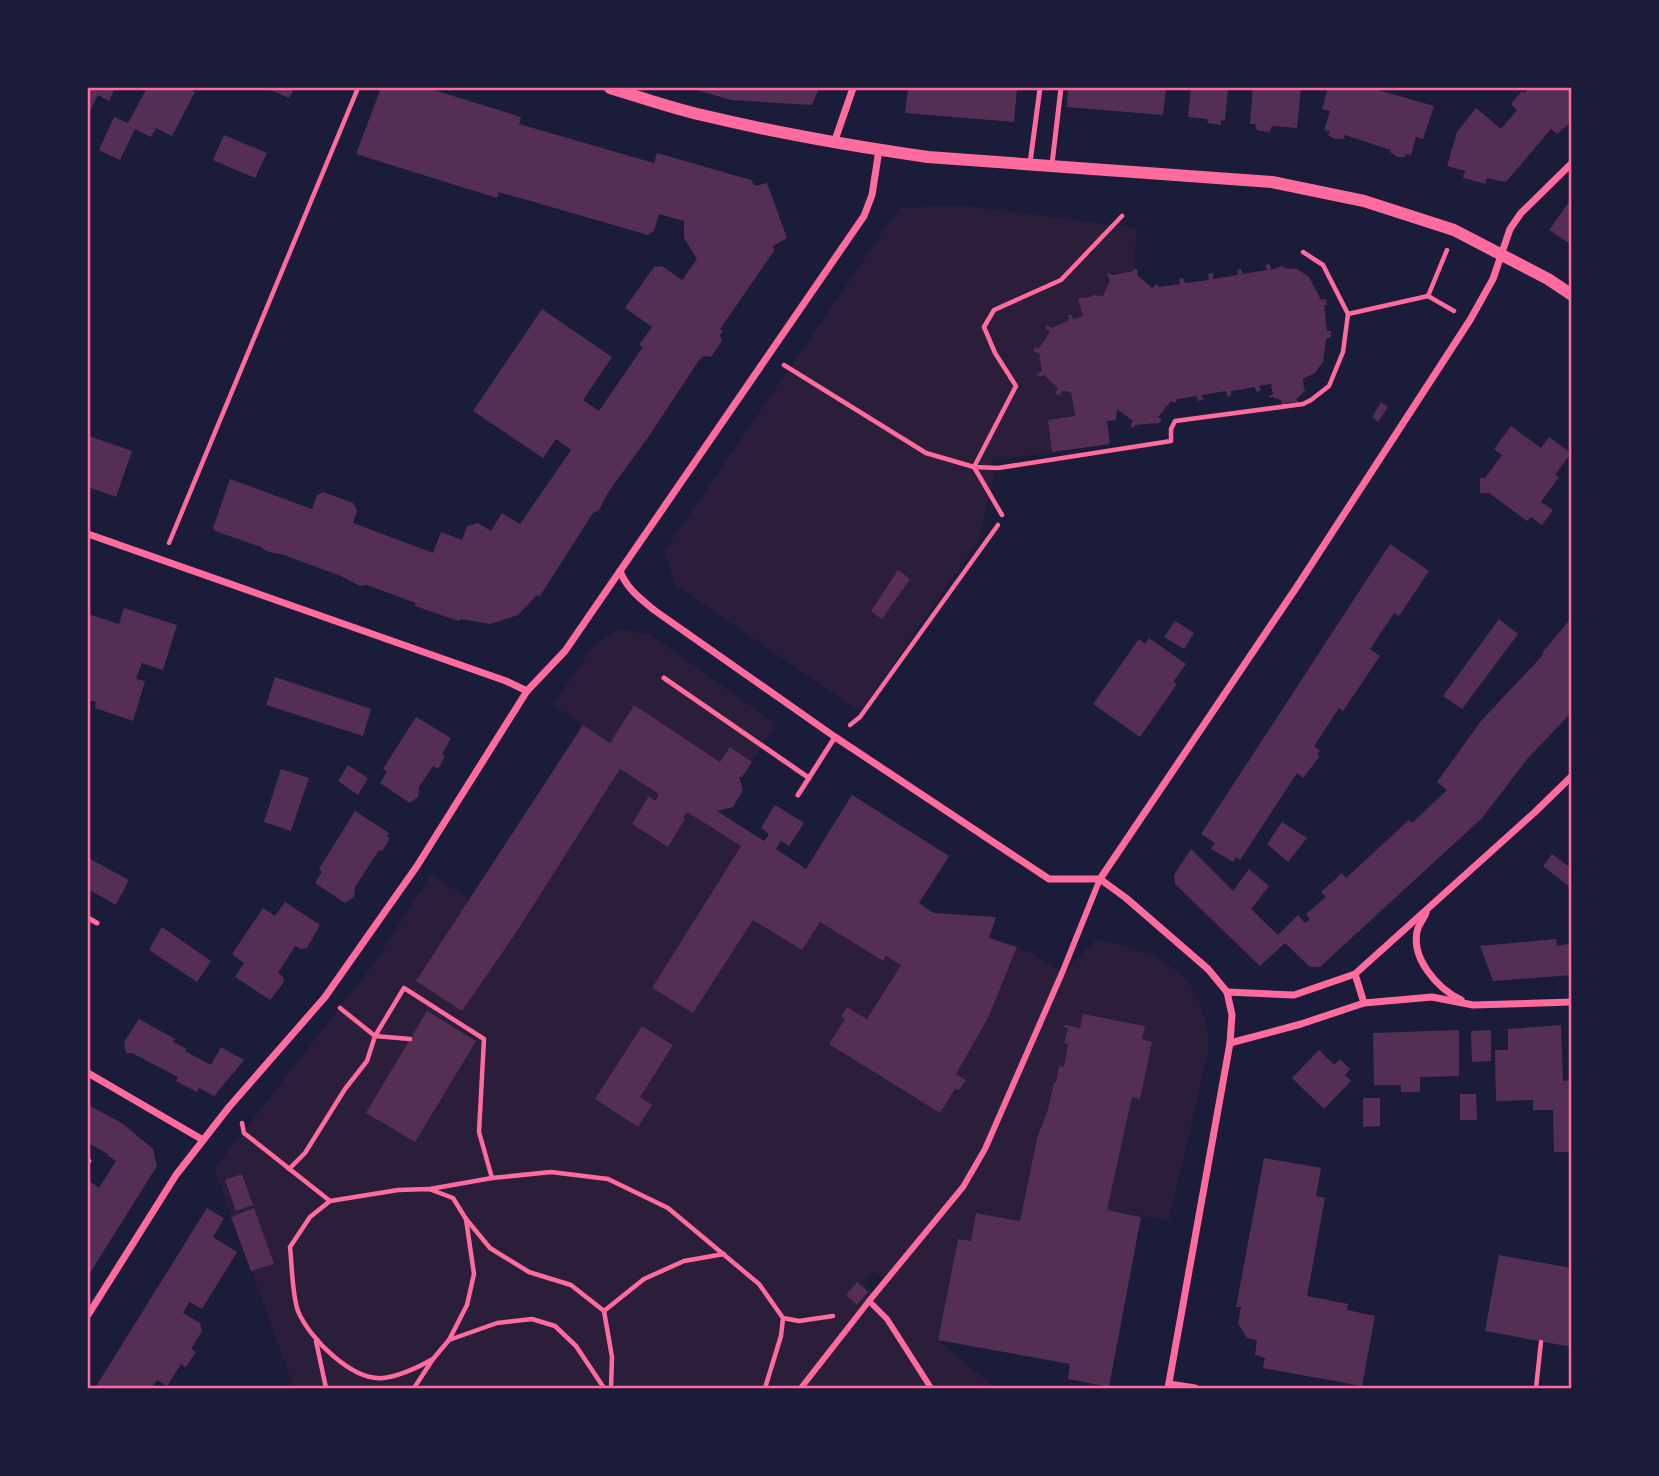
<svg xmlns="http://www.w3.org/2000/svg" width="1659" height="1476" font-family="'PT Sans Narrow',sans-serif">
	<rect width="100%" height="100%" fill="#1b1b3a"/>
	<!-- green -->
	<g fill="#2a1e3b" fill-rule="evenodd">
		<polygon points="959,205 1137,228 1134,268 1133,271 1108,274 1110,280 1103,296 1093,295 1091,297 1078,299 1083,316 1073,319 1072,315 1068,315 1069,320 1052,328 1047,325 1045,328 1050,332 1039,348 1034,348 1039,353 1042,371 1038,374 1040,377 1044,375 1058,388 1055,393 1059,396 1062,391 1071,392 1075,416 1048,420 1052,452 992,461 995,474 979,540 860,712 674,584 665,550 899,208"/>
		<polygon points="620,629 651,635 776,724 752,762 730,747 720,762 634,706 610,743 553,705 594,645"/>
		<path d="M620,769L659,794L655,801L649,797L632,824L668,847L685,820L683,818L687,812L741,846L653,988L693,1013L753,920L802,950L820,922L883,961L886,956L901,965L867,1019L847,1007L841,1016L845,1019L829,1044L940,1113L955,1089L959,1090L965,1081L956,1074L988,1018L1017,948L1030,952L1062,973L1097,939C1164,955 1205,971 1209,1049L1169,1221L1107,1210L1132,1097L1139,1099L1151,1042L1142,1039L1144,1026L1083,1014L1080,1028L1065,1025V1027L1068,1028L1064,1043L1068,1044L1064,1067L1056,1083H1053L1048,1109L1036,1138L1020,1221L977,1213L971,1241L958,1239L938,1339L995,1388H294L214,1169L375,962L431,874L516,930ZM874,1271L886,1281L874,1293L863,1283Z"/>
	</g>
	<!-- building -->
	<g fill="#542f53">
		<polygon points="88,88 115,88 109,101 98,95 88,115"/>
		<polygon points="147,88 186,88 195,92 172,136 156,128 151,137 135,129 120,160 99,150 114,117 128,123"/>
		<polygon points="266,88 294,88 289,98"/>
		<polygon points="381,88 427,88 521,117 519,124 654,163 657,153 751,180 755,186 767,183 787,238 773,246 774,251 720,329 723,331 720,335 722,341 711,357 704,356 699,360 649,436 609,491 599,510 593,513 540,596 537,595 518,615 490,624 460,619 459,621 415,606 416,603 367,585 360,586 341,576 284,555 266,551 261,547 215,531 213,528 230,479 312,509 317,495 323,492 353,503 357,511 353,523 433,553 441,532 462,540 467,526 478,523 491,531 502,513 520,524 571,450 556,439 543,458 473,411 542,309 612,357 583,400 599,411 643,347 639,345 652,327 625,308 654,267 662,266 682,280 697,259 684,238 684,221 659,214 654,231 648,235 499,192 497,198 356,154"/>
		<polygon points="690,88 819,88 812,105 731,100"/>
		<polygon points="908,88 1017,88 1014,122 905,113"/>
		<polygon points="1068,88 1166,88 1163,115 1067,107"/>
		<polygon points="1191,88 1228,88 1225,121 1221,120 1221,125 1208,123 1207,119 1188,117"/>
		<polygon points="1253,88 1301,88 1297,128 1272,126 1269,132 1257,130 1255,124 1250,124"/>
		<polygon points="1328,88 1371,88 1434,106 1423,139 1416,137 1411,155 1406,154 1405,157 1397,157 1390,152 1391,150 1345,135 1343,139 1335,139 1328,135 1330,131 1324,130 1330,111 1322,109"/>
		<polygon points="1529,88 1572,88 1572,121 1557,134 1551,129 1506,182 1487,178 1485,184 1463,178 1465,171 1447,166 1457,132 1476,108 1501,129 1517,110 1511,104 1522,91 1524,93"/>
		<polygon points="224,135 267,153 255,178 213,160"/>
		<polygon points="1572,198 1572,245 1549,230"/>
		<polygon points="1270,264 1271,270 1283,266 1284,268 1297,269 1309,277 1321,300 1326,299 1327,305 1324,305 1327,331 1331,331 1331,337 1326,339 1323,362 1315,373 1303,379 1304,389 1306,390 1296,399 1298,402 1285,403 1284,406 1281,405 1282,401 1273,397 1270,398 1269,396 1273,394 1271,384 1259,386 1261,391 1256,392 1255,387 1231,391 1231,396 1227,397 1226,391 1202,395 1203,400 1198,401 1197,396 1177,399 1175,403 1171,401 1158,417 1162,420 1158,424 1157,423 1135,425 1134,428 1130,426 1133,421 1117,409 1116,420 1107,421 1110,444 1052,452 1048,420 1075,416 1071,392 1062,391 1060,396 1055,394 1058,388 1044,375 1040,377 1037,374 1042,371 1039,353 1034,352 1034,348 1039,348 1050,332 1045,328 1047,325 1052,328 1069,320 1068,315 1072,315 1073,319 1083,316 1078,300 1080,298 1091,297 1092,295 1103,296 1110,280 1107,274 1110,273 1112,275 1133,271 1134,268 1138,270 1137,275 1152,288 1157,284 1159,287 1180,284 1179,279 1183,278 1185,283 1209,280 1208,274 1213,273 1213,279 1238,275 1237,270 1241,269 1243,274 1267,270 1265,265"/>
		<polygon points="1381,402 1388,407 1378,422 1372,417"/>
		<polygon points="1511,426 1541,448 1549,437 1571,453 1555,475 1559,477 1541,502 1553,510 1542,525 1531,517 1527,521 1489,493 1480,493 1480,478 1485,478 1502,455 1494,449"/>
		<polygon points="89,436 132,451 116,497 88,487"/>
		<polygon points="1390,544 1429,571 1399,616 1394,613 1370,649 1380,656 1343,711 1339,708 1314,746 1320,751 1317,754 1320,756 1303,778 1297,773 1240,860 1236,857 1233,862 1211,849 1215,843 1201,834"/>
		<polygon points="898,570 910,579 882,619 871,611"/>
		<polygon points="124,608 177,625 163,670 142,663 136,679 145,681 133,721 95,708 96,702 88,700 88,614 119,624"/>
		<polygon points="1572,617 1572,712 1528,758 1482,818 1320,967 1310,967 1285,943 1260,966 1175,884 1174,875 1191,849 1233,891 1249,869 1269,886 1251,909 1278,935 1298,915 1305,923 1310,919 1306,914 1326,897 1321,892 1342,873 1346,878 1409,820 1412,823 1447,790 1437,782 1481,721 1543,655 1542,653"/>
		<polygon points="1499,619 1518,634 1462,709 1443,696"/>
		<polygon points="1175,621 1194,633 1184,649 1164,637"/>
		<polygon points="1149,638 1186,664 1173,682 1177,684 1140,737 1093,704 1139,639 1145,644"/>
		<polygon points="275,677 371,709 363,736 266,705"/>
		<polygon points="634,705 720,762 730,747 752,762 742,777 739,777 743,790 733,807 717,811 764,841 769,834 761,828 775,805 804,823 789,846 781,841 776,849 806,869 852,795 949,856 919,903 934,913 996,917 989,938 1017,947 988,1018 956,1074 966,1080 959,1090 955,1089 940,1113 829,1044 845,1019 841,1016 847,1007 867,1019 901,965 886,956 883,961 820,922 802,950 753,920 693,1013 652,988 741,846 687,812 683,818 685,819 668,847 632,824 649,796 655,801 659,794 620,769 517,931 462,1011 416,981 583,725 610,743"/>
		<polygon points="416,717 451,738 442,754 445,756 438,769 433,766 419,787 418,797 410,803 380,783 387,772 383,769"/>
		<polygon points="348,765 368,778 358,795 338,781"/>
		<polygon points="281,769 309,778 291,831 264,822"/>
		<polygon points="355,811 389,833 387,837 390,838 382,851 379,850 355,887 354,897 345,903 315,883 322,872 319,869"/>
		<polygon points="1282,822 1307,838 1288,862 1267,844"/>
		<polygon points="1552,854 1572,869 1572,889 1543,866"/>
		<polygon points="88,858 129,880 116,905 88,889"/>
		<polygon points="285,902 320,925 307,948 301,949 295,946 278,973 283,977 284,982 270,1000 235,977 244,963 232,954 263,908 275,916"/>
		<polygon points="162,927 211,961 197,982 149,950"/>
		<polygon points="1556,939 1557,946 1572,943 1572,975 1493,981 1480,946"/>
		<polygon points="427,1011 476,1041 415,1142 366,1113"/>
		<polygon points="1083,1014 1145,1026 1142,1039 1152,1042 1140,1099 1132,1097 1107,1210 1141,1217 1109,1387 1068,1379 1070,1364 938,1340 958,1239 971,1241 976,1213 1020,1221 1037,1138 1048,1109 1054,1082 1056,1083 1059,1066 1064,1067 1068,1044 1064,1043 1068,1028 1064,1027 1065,1025 1080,1028"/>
		<polygon points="139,1019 175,1039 173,1042 187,1049 185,1051 211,1065 221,1047 244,1060 214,1096 199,1088 197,1092 176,1081 178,1077 132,1053 126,1053 124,1042"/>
		<polygon points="1561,1025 1563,1081 1572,1080 1572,1152 1554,1152 1553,1110 1533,1110 1533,1100 1496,1101 1495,1050 1508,1050 1508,1029"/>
		<polygon points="642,1026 673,1045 640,1097 652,1105 638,1127 595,1099"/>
		<polygon points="1459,1030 1459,1076 1420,1077 1420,1092 1401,1092 1401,1085 1374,1085 1373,1033"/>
		<polygon points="1491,1030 1491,1061 1472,1062 1471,1031"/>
		<polygon points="1319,1050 1334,1065 1340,1059 1350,1069 1345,1075 1351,1081 1324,1109 1292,1078"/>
		<polygon points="1460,1094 1476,1094 1477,1120 1460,1120"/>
		<polygon points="1363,1098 1380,1098 1380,1126 1363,1127"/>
		<polygon points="88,1105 122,1123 153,1149 157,1166 88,1276 88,1180 99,1188 116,1161 107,1155 108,1154 88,1143"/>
		<polygon points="1264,1158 1321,1168 1316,1196 1325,1198 1307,1296 1348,1304 1347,1310 1375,1316 1362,1386 1263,1368 1265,1358 1255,1355 1257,1340 1247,1338 1238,1323 1241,1307 1236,1307"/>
		<polygon points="242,1174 253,1205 236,1211 225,1180"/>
		<polygon points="207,1208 224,1218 213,1237 237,1252 202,1309 189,1302 183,1313 200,1323 202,1331 191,1349 196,1352 186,1367 181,1364 167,1386 157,1380 151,1388 95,1388"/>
		<polygon points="254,1208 274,1264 251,1271 231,1217"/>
		<polygon points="1499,1255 1572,1268 1572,1347 1485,1331"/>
		<polygon points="857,1282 868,1292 857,1305 846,1295"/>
	</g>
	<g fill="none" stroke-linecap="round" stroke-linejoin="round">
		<!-- path -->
		<g stroke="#ff6b9d" stroke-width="4.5">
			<polyline points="1447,250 1428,296 1454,311"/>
			<polyline points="1348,314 1428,296"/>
			<polyline points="784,365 926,453 974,467 998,468 1171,441 1171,429 1175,421 1303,404 1311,400 1329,386 1343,352 1348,314 1323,265 1303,252"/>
			<polyline points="1002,515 974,467 1016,386 995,353 984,327 994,310 1061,280 1122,216"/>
			<polyline points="169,543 358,88"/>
			<polyline points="850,725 860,717 998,525"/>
			<polyline points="340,1008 375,1036 410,1039"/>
			<polyline points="242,1123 244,1133 330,1201"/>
			<polyline points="289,1169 305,1153 345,1089 367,1061 375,1036 404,988 484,1039 479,1132 492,1178"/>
			<polyline points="430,1189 492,1178 551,1172 608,1179 668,1208 759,1284 783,1318 781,1336 765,1388"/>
			<polyline points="466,1219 490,1248 529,1272 571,1285 604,1311 644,1279 684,1261 724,1254"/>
			<polyline points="604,1311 612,1357 611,1388"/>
			<polyline points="783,1318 799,1321 833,1316"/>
			<polyline points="316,1341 326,1388"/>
			<path d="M433,1359C417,1368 400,1376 383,1378C352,1381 309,1338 298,1311C292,1294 292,1265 290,1247L310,1217L330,1201L398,1190L429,1189L453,1198L466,1219L474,1274L467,1305L449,1340"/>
			<polyline points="414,1388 433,1359 449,1340 497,1323 532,1319 555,1326 576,1346 604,1388"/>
			<polyline points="1536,1388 1541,1342"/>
		</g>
		<!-- service -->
		<g stroke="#ff6b9d" stroke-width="5">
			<polyline points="1030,163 1040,88"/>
			<polyline points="1052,164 1061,88"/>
			<polyline points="664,678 809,778"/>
			<polyline points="798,795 835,737"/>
			<polyline points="88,918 97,923"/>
			<polyline points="88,1160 89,1161"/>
		</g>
		<!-- pedestrian -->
		<g stroke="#ff6b9d" stroke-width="6">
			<polyline points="869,1301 887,1319 931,1388"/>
			<polyline points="801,1388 869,1301 963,1187 985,1149 1062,973 1100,879"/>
		</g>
		<!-- minor -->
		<g stroke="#ff6b9d" stroke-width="7">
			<polyline points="834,143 853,88"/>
			<polyline points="88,534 506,681 527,691"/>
			<path d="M620,571C627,589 640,598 654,610L835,737L1049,879H1100L1126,898L1208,969L1227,992L1232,1015L1230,1043L1168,1388"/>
			<polyline points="1100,879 1298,585 1470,320 1493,279 1510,229 1521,213 1572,163"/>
			<path d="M1426,913C1424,918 1420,923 1418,928C1409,957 1437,988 1461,1000"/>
			<polyline points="1355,974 1364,1003"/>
			<polyline points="1227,992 1294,995 1355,974 1535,812 1572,776"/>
			<polyline points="1230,1043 1301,1024 1364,1003 1432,997 1473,1005 1572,1002"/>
			<polyline points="88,1073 203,1140"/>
			<polyline points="88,1315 176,1175 229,1107 325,997 417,866 527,691 565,651 864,216 872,195 879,150"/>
			<polyline points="1169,1384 1195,1388"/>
		</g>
		<!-- tertiary -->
		<path stroke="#ff6b9d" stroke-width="12" d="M610,88C640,97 671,108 702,115C777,133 852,146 928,157L1272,182L1364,201L1454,230L1548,279L1572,295"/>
	</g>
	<!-- border -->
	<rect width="1659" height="1476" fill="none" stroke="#1b1b3a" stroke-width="178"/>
	<rect x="89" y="89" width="1481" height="1298" fill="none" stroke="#ff6b9d" stroke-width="2.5"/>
</svg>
